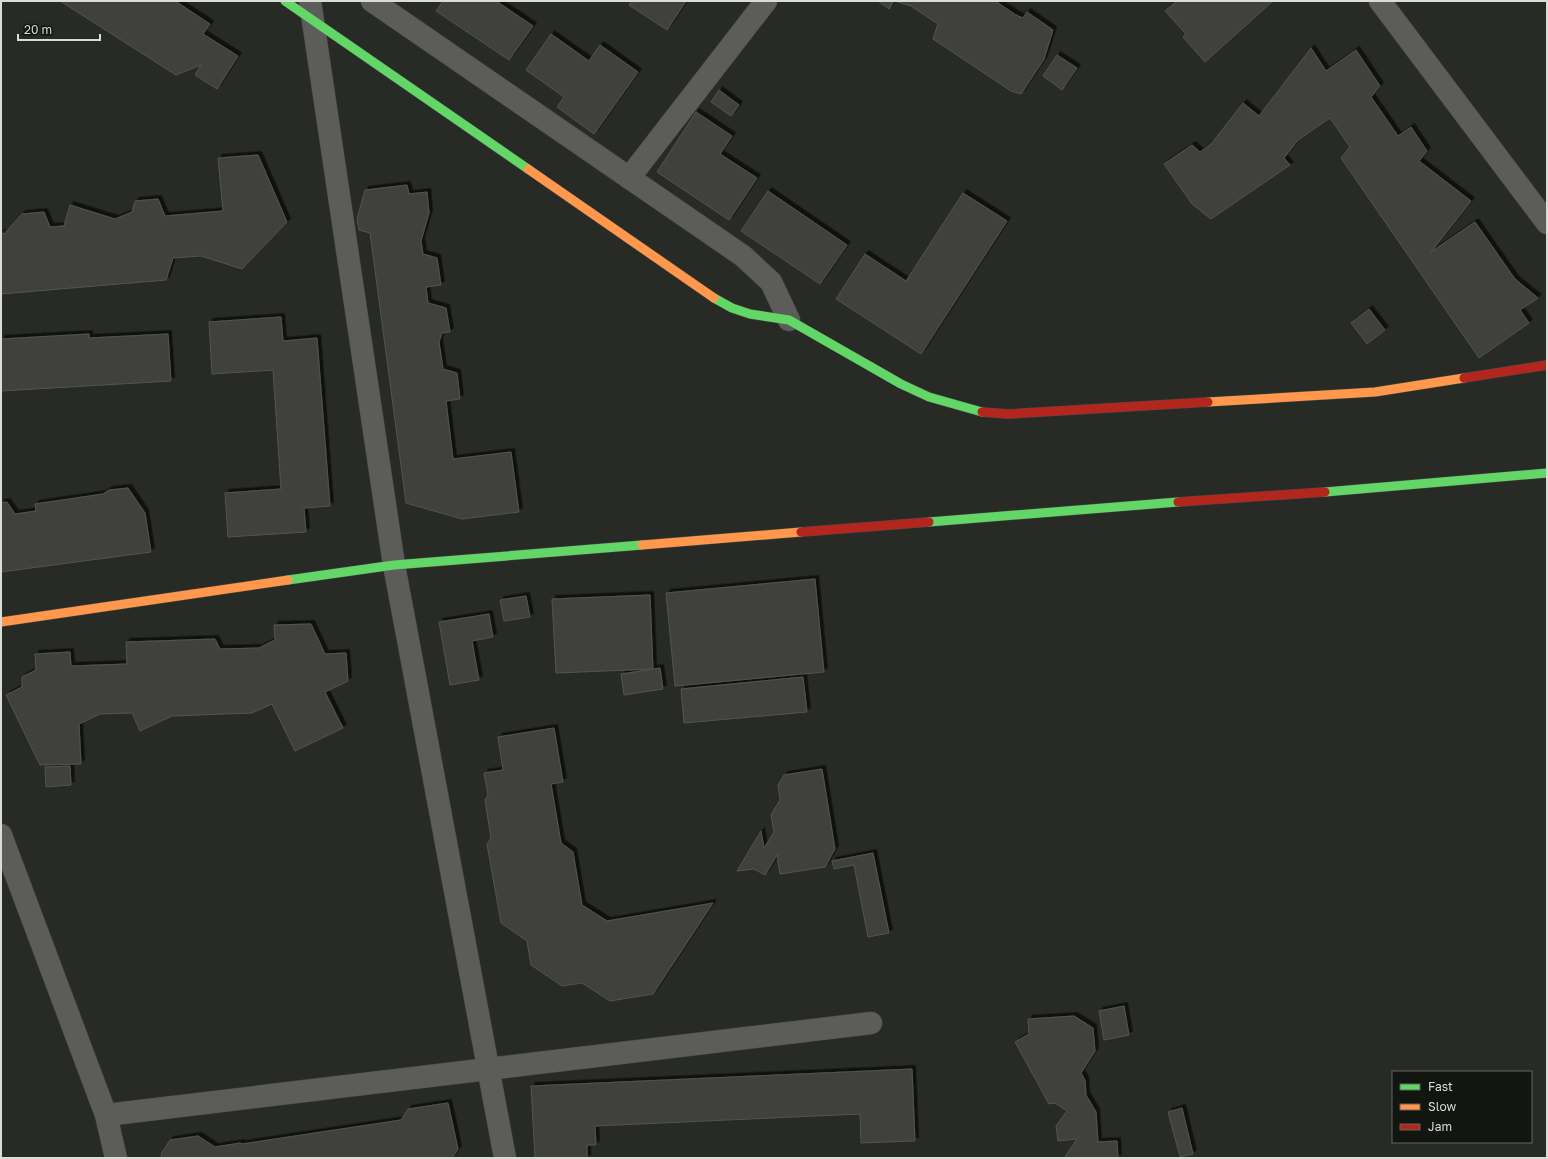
<svg xmlns="http://www.w3.org/2000/svg" width="1548" height="1159" font-family="'Golos Text',sans-serif">
	<defs>
		<filter id="shadow"><feDropShadow dx="3.5" dy="-3.5" stdDeviation="0" flood-color="#0009"/></filter>
	</defs>
	<rect width="100%" height="100%" fill="#282b25"/>
	<!-- building -->
	<g fill="#3f413c" stroke="#52544f" filter="url(#shadow)">
		<polygon points="60,1 175,1 210,24 203,34 238,56 217,89 195,75 201,65 176,75"/>
		<polygon points="443,1 496,1 533,26 509,60 436,11"/>
		<polygon points="632,1 686,1 667,30 629,5"/>
		<polygon points="878,1 894,1 889,9"/>
		<polygon points="895,1 995,1 1016,15 1023,18 1027,12 1053,30 1044,59 1021,94 1011,91 933,39 938,24 911,6"/>
		<polygon points="1177,1 1273,1 1205,62 1183,37 1186,34 1165,11"/>
		<polygon points="551,34 589,61 600,45 638,72 594,134 557,107 564,97 526,70"/>
		<polygon points="1311,48 1326,71 1356,50 1380,86 1371,97 1398,136 1411,127 1427,151 1419,161 1471,201 1431,252 1475,222 1515,279 1538,298 1520,310 1529,323 1479,358 1341,158 1350,147 1330,118 1298,140 1284,158 1290,165 1211,219 1192,204 1164,164 1192,145 1200,152 1212,143 1243,103 1259,116"/>
		<polygon points="1057,55 1077,68 1062,90 1043,76"/>
		<polygon points="719,90 739,105 731,116 711,102"/>
		<polygon points="696,112 732,136 720,154 757,178 729,220 657,172"/>
		<polygon points="258,155 287,222 242,269 201,256 173,258 166,280 1,294 1,233 4,234 22,214 44,212 50,227 64,226 70,205 115,219 132,212 135,201 158,199 165,216 223,211 218,158"/>
		<polygon points="407,185 409,194 427,192 429,213 421,241 423,254 437,258 441,285 426,287 428,303 446,308 450,332 442,333 439,342 443,369 457,373 460,399 446,401 453,459 511,452 519,512 462,519 406,503 370,233 359,230 357,219 365,190"/>
		<polygon points="768,191 847,245 820,284 741,231"/>
		<polygon points="963,193 1007,221 921,354 836,299 865,254 906,281"/>
		<polygon points="1369,309 1385,330 1367,344 1351,323"/>
		<polygon points="281,317 283,341 317,338 330,506 304,508 306,532 228,537 225,493 281,489 273,370 212,374 209,322"/>
		<polygon points="89,334 89,338 168,334 171,381 1,391 1,339"/>
		<polygon points="128,488 145,513 151,552 1,572 1,503 7,502 15,514 36,511 35,504 103,494 109,490"/>
		<polygon points="815,579 824,672 675,686 666,593"/>
		<polygon points="650,595 653,669 556,673 552,599"/>
		<polygon points="526,596 530,617 504,621 500,600"/>
		<polygon points="489,614 493,637 472,641 479,680 450,685 439,622"/>
		<polygon points="311,624 325,654 346,653 348,681 325,692 343,728 295,751 272,704 252,713 172,716 140,731 132,713 100,714 79,724 81,764 40,765 6,695 22,687 22,677 36,670 35,654 70,652 71,666 127,664 126,642 215,639 220,649 259,648 275,640 274,625"/>
		<polygon points="660,668 663,689 624,695 621,674"/>
		<polygon points="803,677 807,712 684,723 681,689"/>
		<polygon points="554,728 563,782 551,784 561,843 573,852 582,905 607,921 713,903 653,994 610,1001 582,983 562,986 531,965 527,941 501,923 487,844 491,838 485,800 488,795 484,773 503,770 498,737"/>
		<polygon points="70,766 71,785 46,787 45,767"/>
		<polygon points="822,769 835,849 825,867 780,874 777,855 765,875 754,869 737,871 761,831 764,848 774,832 771,815 780,800 778,785 784,775"/>
		<polygon points="873,853 889,933 868,937 854,865 834,869 832,861"/>
		<polygon points="1124,1006 1129,1035 1104,1040 1099,1011"/>
		<polygon points="1074,1016 1093,1028 1095,1051 1081,1073 1085,1080 1086,1095 1096,1112 1098,1142 1117,1141 1118,1158 1064,1158 1077,1139 1058,1141 1056,1126 1067,1111 1055,1103 1049,1104 1015,1042 1029,1034 1028,1019"/>
		<polygon points="912,1069 915,1141 861,1143 860,1114 595,1126 596,1145 587,1145 587,1158 535,1158 531,1086"/>
		<polygon points="448,1103 458,1149 452,1158 162,1158 161,1154 170,1140 198,1136 215,1147 240,1143 242,1144 401,1120 408,1109"/>
		<polygon points="1182,1108 1193,1154 1180,1157 1168,1112"/>
	</g>
	<g fill="none" stroke-linecap="round" stroke-linejoin="round">
		<defs>
			<g id="street">
				<polyline points="310,1 394,565 505,1158"/>
				<polyline points="372,1 743,256 771,282 789,320"/>
				<polyline points="1380,1 1547,223"/>
				<polyline points="629,178 766,1"/>
				<polyline points="1,835 106,1115 116,1158"/>
				<polyline points="106,1115 871,1023"/>
			</g>
			<g id="fast">
				<polyline points="285,1 528,169"/>
				<polyline points="714,298 732,308 750,314 789,320 901,384 929,397 982,412"/>
				<polyline points="1325,492 1547,473"/>
				<polyline points="929,522 1178,502"/>
				<polyline points="288,580 394,565 642,545"/>
			</g>
			<g id="slow">
				<polyline points="528,169 714,298"/>
				<polyline points="1208,402 1375,392 1464,378"/>
				<polyline points="642,545 801,532"/>
				<polyline points="1,622 288,580"/>
			</g>
			<g id="jam">
				<polyline points="1464,378 1547,365"/>
				<polyline points="982,412 1008,414 1208,402"/>
				<polyline points="1178,502 1325,492"/>
				<polyline points="801,532 929,522"/>
			</g>
		</defs>
		<!-- street casing -->
		<use href="#street" stroke="#454743" stroke-width="23"/>
		<!-- fast casing -->
		<use href="#fast" stroke="#454743" stroke-width="10"/>
		<!-- slow casing -->
		<use href="#slow" stroke="#454743" stroke-width="10"/>
		<!-- jam casing -->
		<use href="#jam" stroke="#454743" stroke-width="10"/>
		<!-- street -->
		<use href="#street" stroke="#5c5d5a" stroke-width="22"/>
		<!-- fast -->
		<use href="#fast" stroke="#63d668" stroke-width="9"/>
		<!-- slow -->
		<use href="#slow" stroke="#ff974d" stroke-width="9"/>
		<!-- jam -->
		<use href="#jam" stroke="#b3261e" stroke-width="9"/>
	</g>
	<!-- border -->
	<rect width="1548" height="1159" fill="none" stroke="#daddd6" stroke-width="4"/>
	<!-- legend -->
	<rect x="1392" y="1071" width="140" height="72" fill="#131510" stroke="#63655f"/>
	<rect x="1400" y="1084" width="20" height="6" fill="#63d668" stroke="#63655f"/>
	<text x="1428" y="1091" font-size="12" fill="#daddd6">Fast</text>
	<rect x="1400" y="1104" width="20" height="6" fill="#ff974d" stroke="#63655f"/>
	<text x="1428" y="1111" font-size="12" fill="#daddd6">Slow</text>
	<rect x="1400" y="1124" width="20" height="6" fill="#b3261e" stroke="#63655f"/>
	<text x="1428" y="1131" font-size="12" fill="#daddd6">Jam</text>
	<!-- scale -->
	<path d="M18 34v6h82v-6" fill="none" stroke="#daddd6" stroke-width="2"/>
	<text x="24" y="34" font-size="12" fill="#daddd6" stroke="#131510" stroke-width="3" paint-order="stroke">20 m</text>
</svg>
